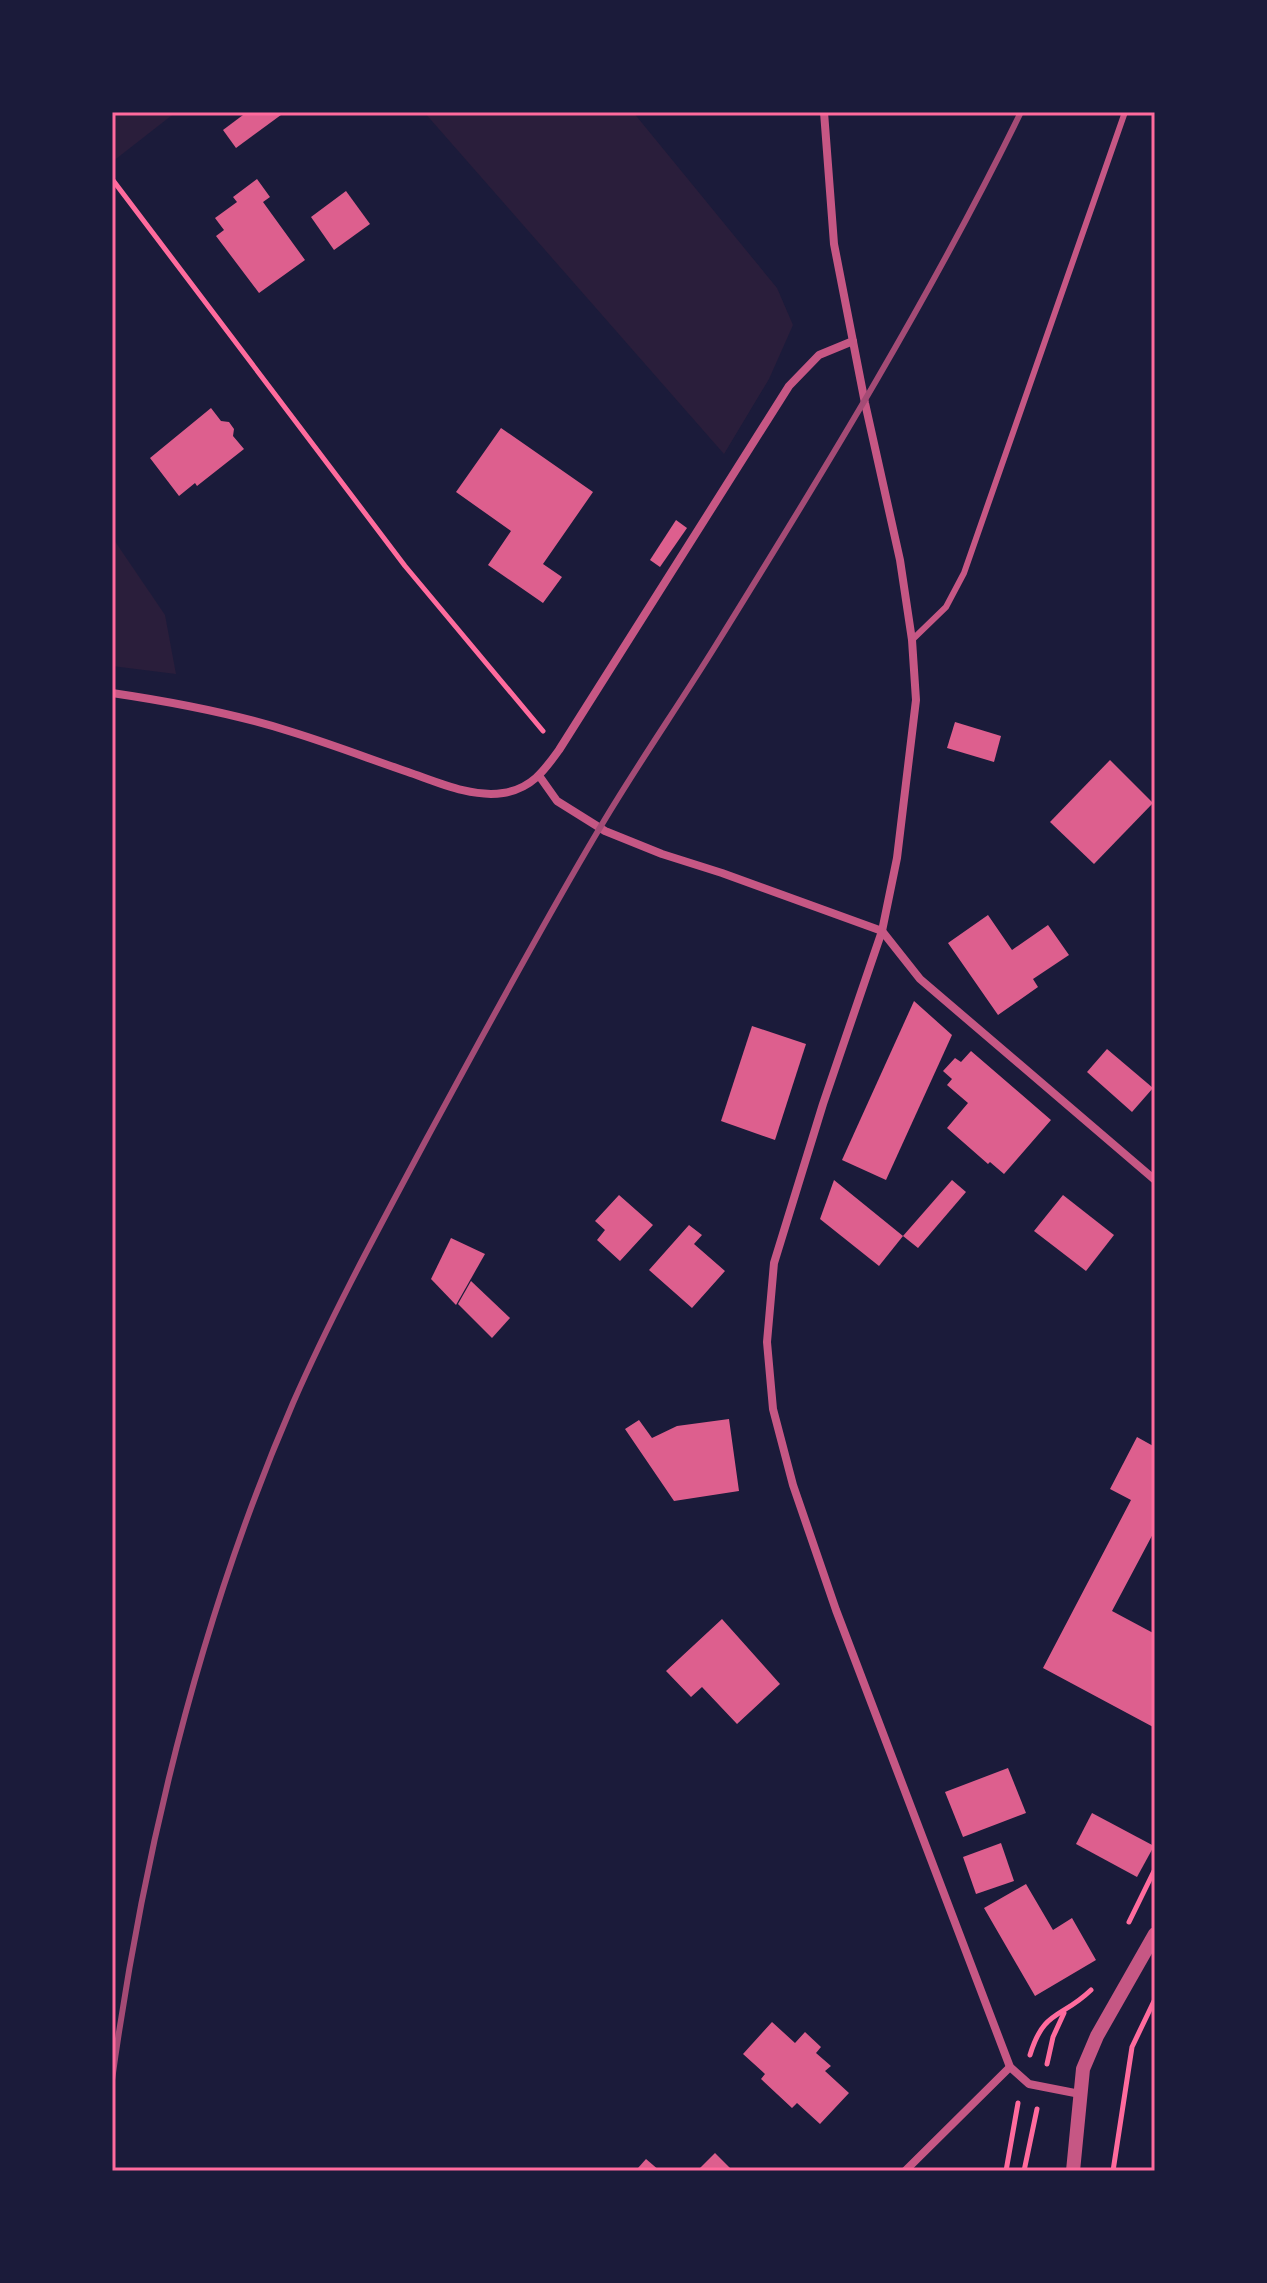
<svg xmlns="http://www.w3.org/2000/svg" width="1267" height="2283" font-family="Signika,sans-serif">
	<rect width="100%" height="100%" fill="#1b1b3a"/>
	<!-- green -->
	<g fill="#2a1e3b">
		<polygon points="112,112 176,112 112,162"/>
		<polygon points="424,112 633,112 777,288 793,325 769,379 724,454"/>
		<polygon points="112,537 165,615 176,674 112,666"/>
	</g>
	<!-- building -->
	<g fill="#dd5f8e">
		<polygon points="247,112 285,112 236,148 223,130"/>
		<polygon points="257,179 270,197 263,202 305,260 259,293 216,236 224,230 215,218 237,202 233,197"/>
		<polygon points="346,191 370,224 334,250 311,217"/>
		<polygon points="211,408 221,421 229,422 234,429 233,436 244,449 197,486 195,483 179,496 150,458"/>
		<polygon points="501,428 593,492 543,564 562,577 543,603 488,565 511,531 456,492"/>
		<polygon points="676,520 687,528 660,567 650,560"/>
		<polygon points="955,722 1001,736 994,762 947,748"/>
		<polygon points="1110,760 1153,803 1094,864 1050,822"/>
		<polygon points="988,915 1012,950 1048,925 1069,955 1033,979 1038,987 998,1015 948,943"/>
		<polygon points="914,1001 952,1035 886,1180 842,1160"/>
		<polygon points="752,1026 806,1044 775,1140 721,1121"/>
		<polygon points="1107,1049 1153,1088 1132,1112 1087,1072"/>
		<polygon points="971,1051 1051,1120 1004,1174 990,1162 988,1164 947,1128 968,1103 947,1085 952,1079 943,1071 955,1058 961,1062"/>
		<polygon points="834,1180 903,1236 879,1266 820,1219"/>
		<polygon points="952,1180 966,1192 918,1248 903,1236"/>
		<polygon points="619,1195 653,1225 620,1261 597,1240 605,1230 595,1221"/>
		<polygon points="1063,1195 1114,1235 1086,1271 1034,1231"/>
		<polygon points="689,1225 702,1235 694,1244 725,1271 692,1308 649,1270"/>
		<polygon points="451,1238 485,1254 456,1305 431,1279"/>
		<polygon points="471,1281 510,1318 492,1338 458,1304"/>
		<polygon points="729,1419 739,1491 674,1501 625,1429 639,1420 652,1438 677,1426"/>
		<polygon points="1137,1437 1155,1447 1155,1530 1112,1611 1155,1634 1155,1728 1043,1668 1131,1500 1110,1489"/>
		<polygon points="722,1619 780,1684 737,1724 702,1687 691,1697 666,1671"/>
		<polygon points="1008,1768 1026,1813 963,1837 945,1792"/>
		<polygon points="1092,1813 1154,1846 1137,1877 1076,1844"/>
		<polygon points="1001,1843 1014,1881 976,1894 963,1857"/>
		<polygon points="1026,1884 1053,1930 1072,1918 1096,1960 1035,1996 984,1908"/>
		<polygon points="772,2022 795,2043 805,2032 821,2047 816,2053 831,2066 825,2071 849,2093 820,2124 797,2103 792,2108 761,2079 765,2074 743,2054"/>
		<polygon points="715,2153 733,2171 697,2171"/>
		<polygon points="646,2159 660,2171 641,2171 638,2168"/>
	</g>
	<g fill="none" stroke-linecap="round" stroke-linejoin="round">
		<!-- path -->
		<g stroke="#ff6b9d" stroke-width="5">
			<polyline points="112,179 405,566 543,731"/>
			<polyline points="1129,1922 1155,1869"/>
			<path d="M1030,2055C1044,2009 1061,2019 1091,1990"/>
			<polyline points="1047,2064 1053,2037 1064,2013"/>
			<polyline points="1006,2171 1018,2103"/>
			<polyline points="1024,2171 1037,2109"/>
			<polyline points="1113,2171 1132,2047 1155,1999"/>
		</g>
		<!-- service -->
		<polyline stroke="#c65784" stroke-width="6" points="912,640 946,607 964,573 1125,112"/>
		<!-- minor -->
		<g stroke="#c65784" stroke-width="8">
			<polyline points="824,112 834,244 865,403 900,560 912,640 916,700 897,858 882,931 823,1104 774,1263 767,1342 773,1409 793,1485 836,1610 1010,2067 1029,2084 1080,2094"/>
			<path d="M112,693C173,702 233,713 292,732C331,744 370,759 408,772C437,782 472,798 503,793C531,789 544,771 559,750L789,386L819,355L853,341"/>
			<polyline points="540,777 557,801 605,831 662,854 722,873 882,931 920,979 1155,1180"/>
			<polyline points="905,2171 1010,2067"/>
		</g>
		<!-- tertiary -->
		<polyline stroke="#c65784" stroke-width="14" points="1073,2171 1083,2069 1097,2036 1155,1934"/>
		<!-- rail -->
		<path stroke="#a44b75" stroke-width="6" d="M112,2080C144,1849 200,1618 293,1403C333,1312 380,1226 427,1138C483,1035 538,932 598,831C635,768 677,708 716,645C824,471 931,296 1021,112"/>
	</g>
	<!-- border -->
	<rect width="1267" height="2283" fill="none" stroke="#1b1b3a" stroke-width="228"/>
	<rect x="114" y="114" width="1039" height="2055" fill="none" stroke="#ff6b9d" stroke-width="3"/>
</svg>
